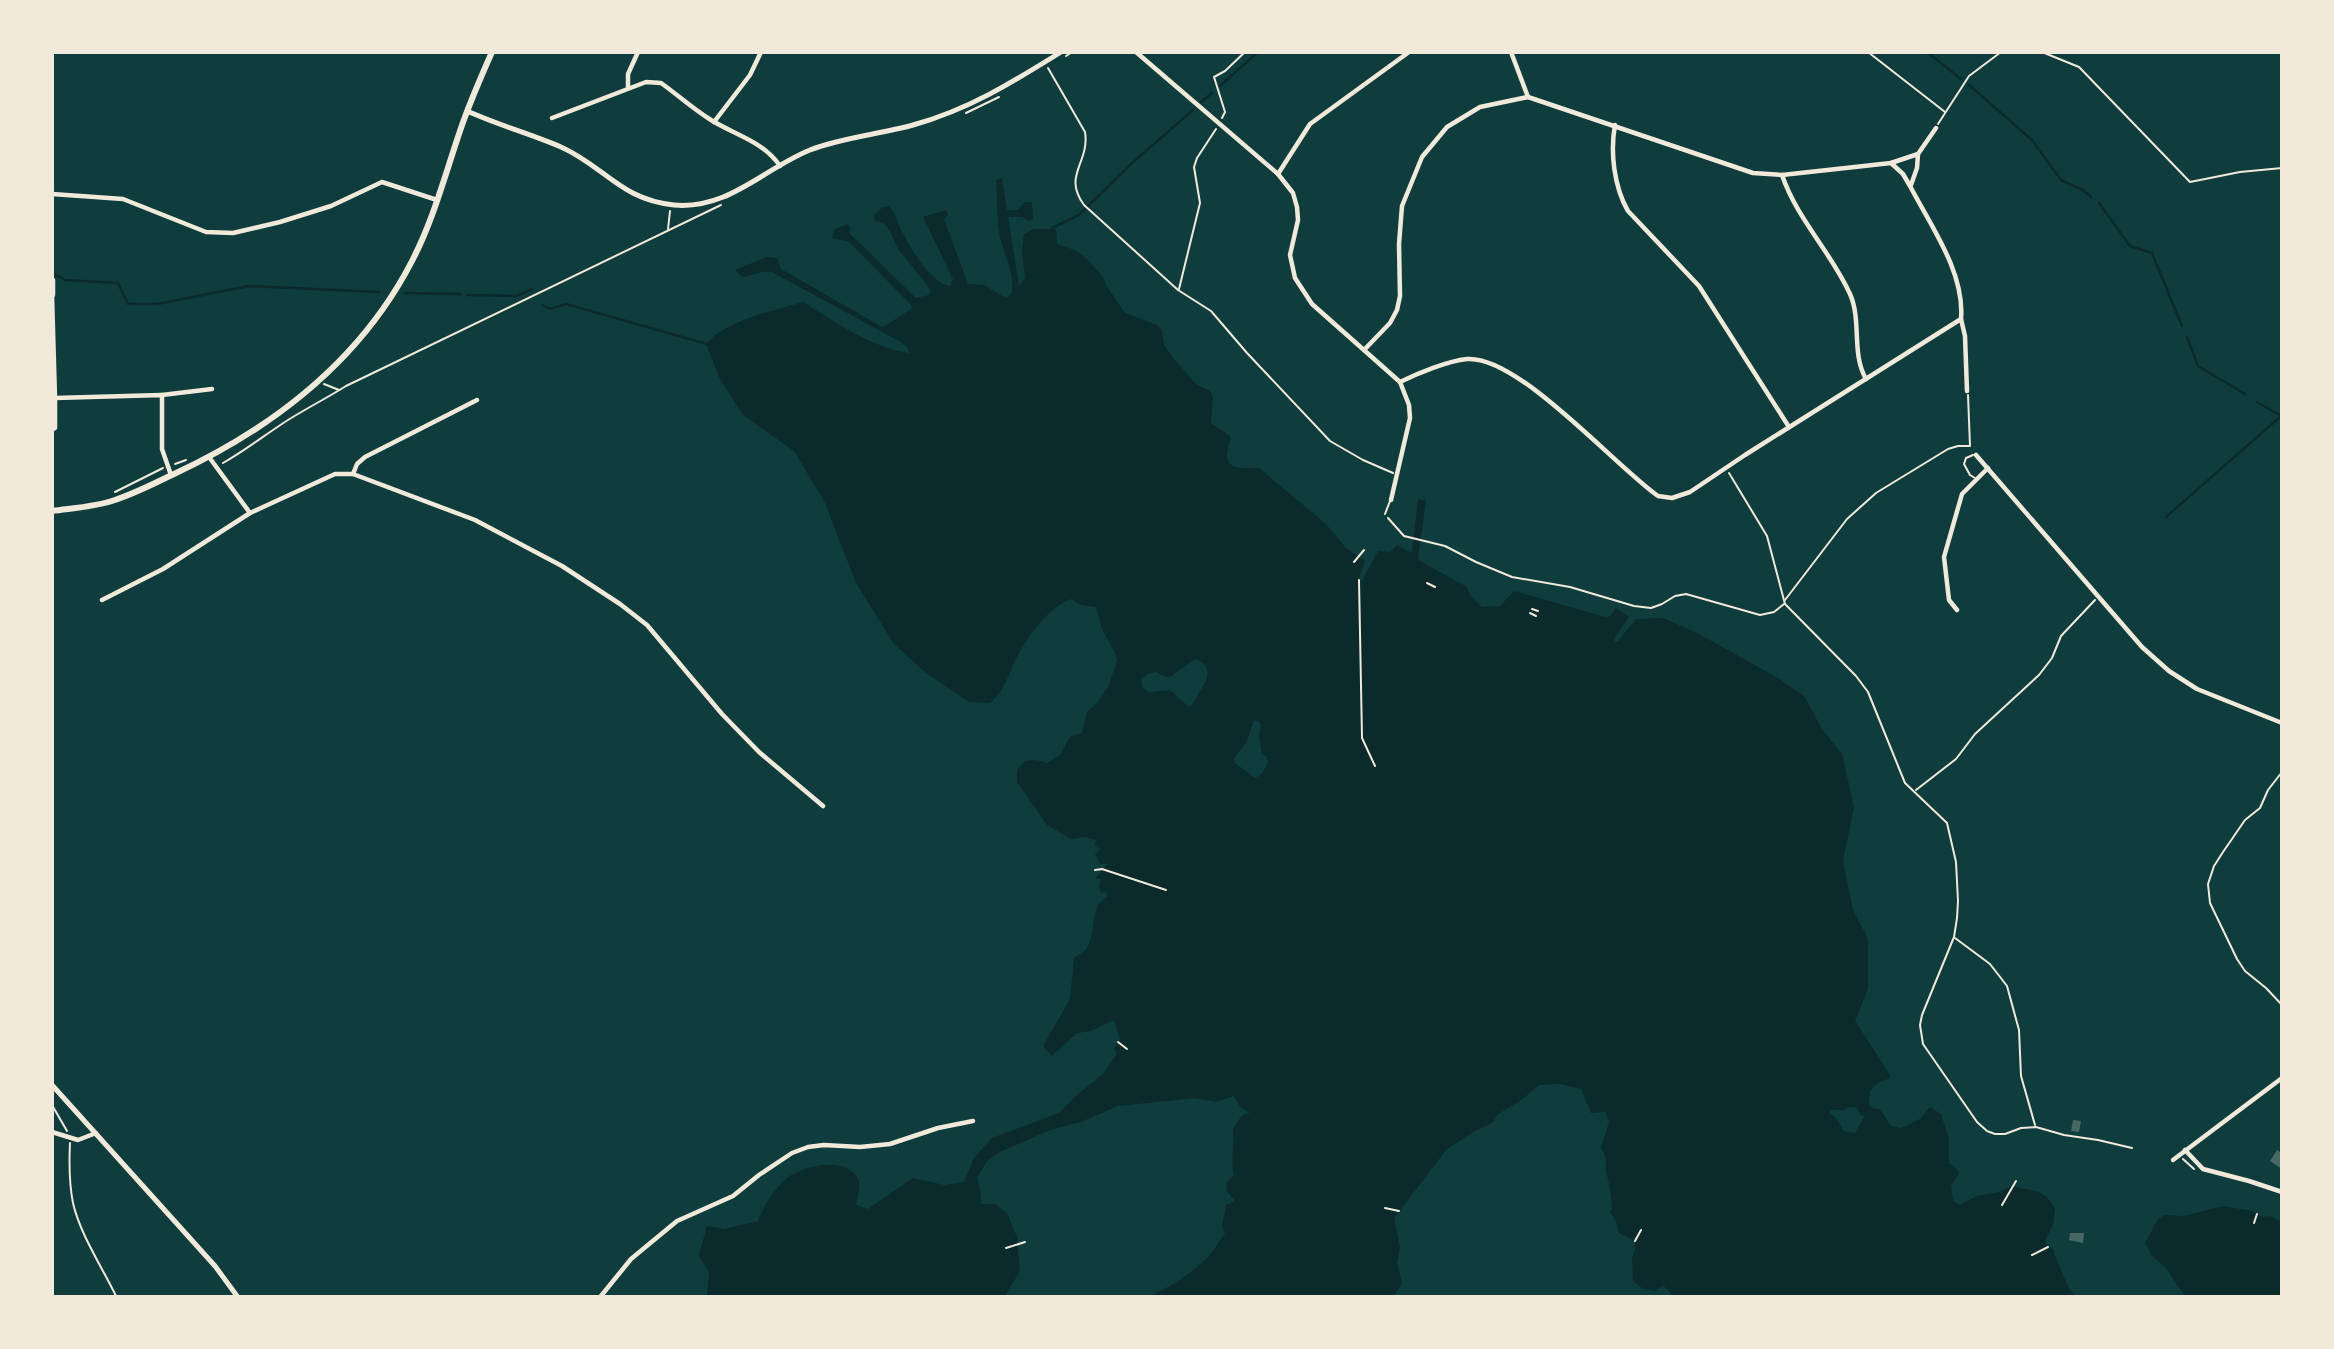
<svg xmlns="http://www.w3.org/2000/svg" width="2334" height="1349" font-family="'DejaVu Sans',sans-serif">
	<rect width="100%" height="100%" fill="#0f3d3e"/>
	<!-- water -->
	<g fill="#0a2a2b" fill-rule="evenodd">
		<path d="M1002,178L1007,210H1018L1025,202H1032L1033,219L1029,221L1022,217H1008L1019,286L1025,278L1022,251L1024,234L1034,229H1056L1057,244L1075,250L1087,259L1103,277L1106,285L1125,313L1157,325L1162,330L1164,345L1174,359L1197,385L1210,391L1213,397L1211,423L1226,433L1231,438C1220,468 1233,469 1259,468L1326,524L1346,548L1365,561L1358,580L1362,581L1378,551L1390,552L1397,545L1412,553L1418,499L1426,501L1418,557L1420,561L1467,587L1470,595L1482,607L1500,606L1514,591L1605,617L1610,616L1616,608L1629,617L1614,639L1615,642L1618,641L1636,619L1663,618L1697,633L1778,678L1804,696L1822,729L1842,754L1854,807L1843,861L1853,910L1868,939V989L1855,1021L1889,1073L1890,1078L1878,1083L1870,1091L1869,1104L1872,1108L1880,1109L1891,1126L1901,1128L1920,1119L1930,1107L1941,1114L1949,1139V1163L1958,1170L1959,1174L1951,1185L1953,1200L1959,1205L1977,1196L2000,1192L2012,1186C2033,1192 2044,1187 2055,1209L2053,1225L2045,1241L2046,1245L2054,1250V1254C2061,1267 2065,1284 2074,1295L2090,1296H1673L1663,1285L1655,1291L1643,1289L1633,1281L1632,1257L1635,1250V1241L1619,1233L1616,1221L1610,1212L1612,1209C1611,1197 1610,1187 1607,1175C1603,1162 1610,1163 1601,1148L1609,1122L1605,1112L1591,1113L1581,1089L1560,1084L1539,1085L1520,1101L1498,1114L1492,1123L1473,1132L1447,1149L1394,1218L1400,1247L1397,1263L1402,1283L1394,1296H1149C1167,1290 1200,1268 1212,1252C1217,1246 1219,1240 1225,1234L1222,1226L1226,1205L1235,1201L1226,1190L1227,1182L1234,1175C1230,1159 1235,1145 1233,1129L1242,1115L1250,1113L1240,1107L1234,1096L1215,1102L1195,1098L1118,1106L1081,1122L1050,1130L1000,1152L987,1161L977,1178L981,1193V1204H995L1007,1213L1017,1237L1020,1271L1005,1296H707L709,1273L699,1255L707,1226L724,1229L758,1221C764,1206 773,1190 786,1179C802,1166 843,1156 857,1177C862,1184 857,1197 856,1205L868,1209L913,1178L944,1185L964,1182L974,1158L992,1138L1059,1113L1077,1095L1103,1074L1117,1054L1114,1048L1120,1039L1114,1020L1091,1031L1077,1033L1052,1056L1043,1046L1070,999L1074,958C1077,955 1085,952 1087,948C1097,932 1089,904 1108,897L1106,892L1101,893L1099,888L1101,879H1098L1096,877L1108,864H1100L1095,854L1101,849L1095,846L1096,840L1086,837L1071,839L1047,825L1017,782V770L1025,761L1036,760L1047,763L1060,755L1070,737L1082,733L1087,712L1098,702L1108,687L1117,661L1115,653L1102,629L1096,607L1080,605L1072,599C1051,604 1028,636 1018,655C1007,675 1008,686 990,703L969,702L925,672L894,644L856,583L825,503L795,452L742,414L719,377L706,344C726,320 773,311 803,302C835,322 870,347 909,353L908,348L899,341L772,272C761,270 753,276 742,277L735,270L767,257L777,258L781,269L882,327L885,326L908,311L912,308L911,305L848,241L835,239L832,237L835,229L848,224L850,228L849,233L916,298L929,295L931,290L898,249L891,233L884,223L875,221L874,215L883,207L889,206L894,212C900,233 928,283 950,286L953,279L923,217L946,210L948,215L944,219L968,284L984,285L1006,298C1009,295 1012,295 1012,290C1014,274 1005,256 1001,241C996,222 998,200 996,180ZM1195,659C1221,668 1200,689 1192,705L1189,707L1170,690L1149,692L1142,687L1141,679L1147,674L1156,672L1166,677H1170ZM1254,721H1258L1261,726L1259,735L1262,754L1267,757L1268,762L1262,774L1255,778L1235,763L1234,758L1246,743ZM1850,1107L1857,1108L1861,1116H1865L1855,1133L1844,1131L1835,1117L1830,1114V1110H1844Z"/>
		<polygon points="2223,1206 2252,1211 2262,1217 2270,1216 2281,1222 2281,1296 2185,1296 2165,1267 2152,1256 2145,1243 2158,1219 2165,1215 2183,1216"/>
	</g>
	<g fill="none" stroke-linecap="round" stroke-linejoin="round">
		<!-- stream -->
		<g stroke="#0a2a2b" stroke-width="2.5">
			<polyline points="1927,52 1961,79"/>
			<polyline points="1969,85 2032,140 2061,180 2083,190 2091,197"/>
			<polyline points="1220,86 1258,52"/>
			<polyline points="1201,102 1212,93"/>
			<polyline points="2099,203 2130,246 2152,253 2182,326"/>
			<polyline points="1052,228 1079,215 1132,163 1193,110"/>
			<polyline points="52,273 65,280 118,283 128,304 157,304 249,286 379,292"/>
			<polyline points="405,293 461,294"/>
			<polyline points="467,295 517,296 532,289"/>
			<polyline points="542,305 550,309 566,304 707,344"/>
			<polyline points="2187,337 2198,366 2245,394"/>
			<polyline points="2257,402 2281,416"/>
			<polyline points="2166,517 2281,416"/>
		</g>
	</g>
	<!-- building -->
	<g fill="#486865">
		<polygon points="2073,1120 2081,1121 2079,1132 2071,1131"/>
		<polygon points="2277,1150 2282,1153 2282,1169 2270,1161"/>
		<polygon points="2070,1233 2084,1233 2083,1243 2069,1240"/>
	</g>
	<g fill="none" stroke-linecap="round" stroke-linejoin="round">
		<!-- path -->
		<g stroke="#f1e9da" stroke-width="2">
			<polyline points="1868,52 1945,112"/>
			<polyline points="2042,52 2079,67 2190,182 2240,172 2282,168"/>
			<polyline points="1066,56 1072,52"/>
			<path d="M1048,68L1085,132C1090,163 1062,175 1084,205L1178,290L1211,311L1247,353L1330,441L1363,460L1393,473"/>
			<polyline points="966,113 999,97"/>
			<polyline points="1222,118 1225,112 1214,77 1225,71 1245,52"/>
			<polyline points="1938,124 1969,76 2001,52"/>
			<polyline points="668,229 670,211"/>
			<polyline points="1179,289 1200,203 1194,167 1197,158 1216,129"/>
			<polyline points="324,384 339,390"/>
			<path d="M223,463C246,450 266,434 288,420C307,408 327,398 346,386L721,205"/>
			<polyline points="175,464 186,460"/>
			<polyline points="1729,473 1767,536 1785,604 1856,676 1868,692 1905,783 1947,823 1956,862 1958,901 1957,918 1954,937 1922,1015 1920,1025 1923,1044 1977,1122 1987,1131 1995,1134 2005,1134 2021,1128 2036,1127 2064,1135 2098,1140 2132,1148"/>
			<polyline points="115,492 163,468"/>
			<polyline points="1388,518 1404,536 1445,546 1476,562 1512,577 1570,587 1634,606 1651,608 1662,604 1675,596 1686,594 1760,615 1774,612 1784,604"/>
			<polyline points="1354,562 1364,550"/>
			<polyline points="1359,580 1362,738 1375,766"/>
			<polyline points="1427,583 1435,587"/>
			<polyline points="1785,600 1847,519 1876,493 1948,449 1958,446 1970,446 1968,395"/>
			<polyline points="1532,609 1538,611"/>
			<polyline points="1530,613 1536,616"/>
			<polyline points="2282,772 2268,790 2260,808 2245,820 2223,852 2214,866 2208,884 2210,903 2237,959 2245,971 2266,988 2282,1005"/>
			<polyline points="1916,790 1956,759 1975,734 2039,675 2052,658 2061,636 2095,600"/>
			<polyline points="1095,870 1102,869 1166,890"/>
			<polyline points="1955,938 1990,964 2007,986 2019,1030 2021,1076 2035,1125"/>
			<polyline points="1118,1042 1127,1049"/>
			<polyline points="52,1105 67,1131"/>
			<path d="M70,1143C69,1163 69,1183 73,1203C80,1234 102,1267 116,1296"/>
			<polyline points="2183,1159 2194,1169"/>
			<polyline points="2002,1205 2016,1181"/>
			<polyline points="1385,1208 1399,1211"/>
			<polyline points="2254,1223 2257,1214"/>
			<polyline points="1635,1241 1641,1230"/>
			<polyline points="1006,1248 1025,1242"/>
			<polyline points="2032,1255 2048,1247"/>
		</g>
		<!-- service -->
		<g stroke="#f1e9da" stroke-width="2">
			<polyline points="1973,455 1966,458 1964,464 1970,475 1975,478"/>
			<polyline points="1385,514 1390,501"/>
		</g>
		<!-- minor -->
		<g stroke="#f1e9da" stroke-width="4.5">
			<polyline points="1136,52 1278,174 1293,193 1297,207 1298,220 1290,255 1295,278 1312,304 1400,382 1409,405 1410,418 1391,500"/>
			<polyline points="1511,52 1528,97"/>
			<polyline points="628,88 628,74 638,52"/>
			<path d="M552,118L646,82L661,83C678,95 693,109 711,120C735,135 763,141 780,166"/>
			<polyline points="714,122 750,75 761,52"/>
			<path d="M1615,125C1610,152 1614,187 1628,211L1699,286L1789,427"/>
			<polyline points="1278,174 1310,124 1409,52"/>
			<path d="M1782,175C1797,219 1831,252 1850,294C1862,321 1851,353 1866,379"/>
			<polyline points="1911,185 1917,168 1918,154"/>
			<polyline points="52,194 123,199 206,232 233,233 280,222 331,206 382,182 437,200"/>
			<polyline points="52,295 55,398 162,395 162,449 171,475"/>
			<polyline points="53,295 53,280"/>
			<polyline points="1961,319 1965,336 1967,391"/>
			<polyline points="1365,349 1390,323 1397,310 1400,296 1399,244 1402,206 1422,157 1447,127 1480,107 1528,97 1753,173 1782,175 1891,163 1918,154 1936,128"/>
			<path d="M1400,382C1418,373 1448,361 1467,359C1518,355 1614,465 1658,496L1672,498L1690,492L1745,455L1961,319C1965,273 1931,226 1910,186L1903,174L1891,163"/>
			<polyline points="162,395 212,389"/>
			<polyline points="52,430 55,428 55,398"/>
			<polyline points="1976,455 2142,647 2169,671 2197,689 2282,723"/>
			<polyline points="209,457 250,513"/>
			<polyline points="353,474 357,464 365,457 477,400"/>
			<polyline points="102,600 163,569 250,513 335,474 353,474 475,520 562,566 620,604 647,625 722,714 759,752 823,806"/>
			<polyline points="1957,610 1949,600 1944,557 1962,494 1988,468"/>
			<polyline points="52,1132 78,1140 96,1133"/>
			<polyline points="2185,1150 2203,1169 2249,1181 2282,1192"/>
			<polyline points="2173,1160 2282,1078"/>
			<polyline points="601,1296 631,1259 677,1221 733,1196 759,1175 792,1153 808,1147 824,1145 860,1147 890,1144 938,1128 973,1121"/>
		</g>
		<!-- tertiary -->
		<g stroke="#f1e9da" stroke-width="5">
			<path d="M467,111C498,125 531,134 561,147C604,166 621,200 674,205C728,210 763,169 810,150C839,138 881,134 913,125C968,110 1013,82 1061,52"/>
			<polyline points="52,1085 215,1266 237,1296"/>
		</g>
		<!-- secondary -->
		<path stroke="#f1e9da" stroke-width="6" d="M52,511C73,508 95,507 115,500C136,493 155,483 174,474C273,428 361,360 412,261C433,221 445,175 460,131C469,104 480,79 492,52"/>
	</g>
	<!-- border -->
	<rect width="2334" height="1349" fill="none" stroke="#f1e9da" stroke-width="108"/>
</svg>
